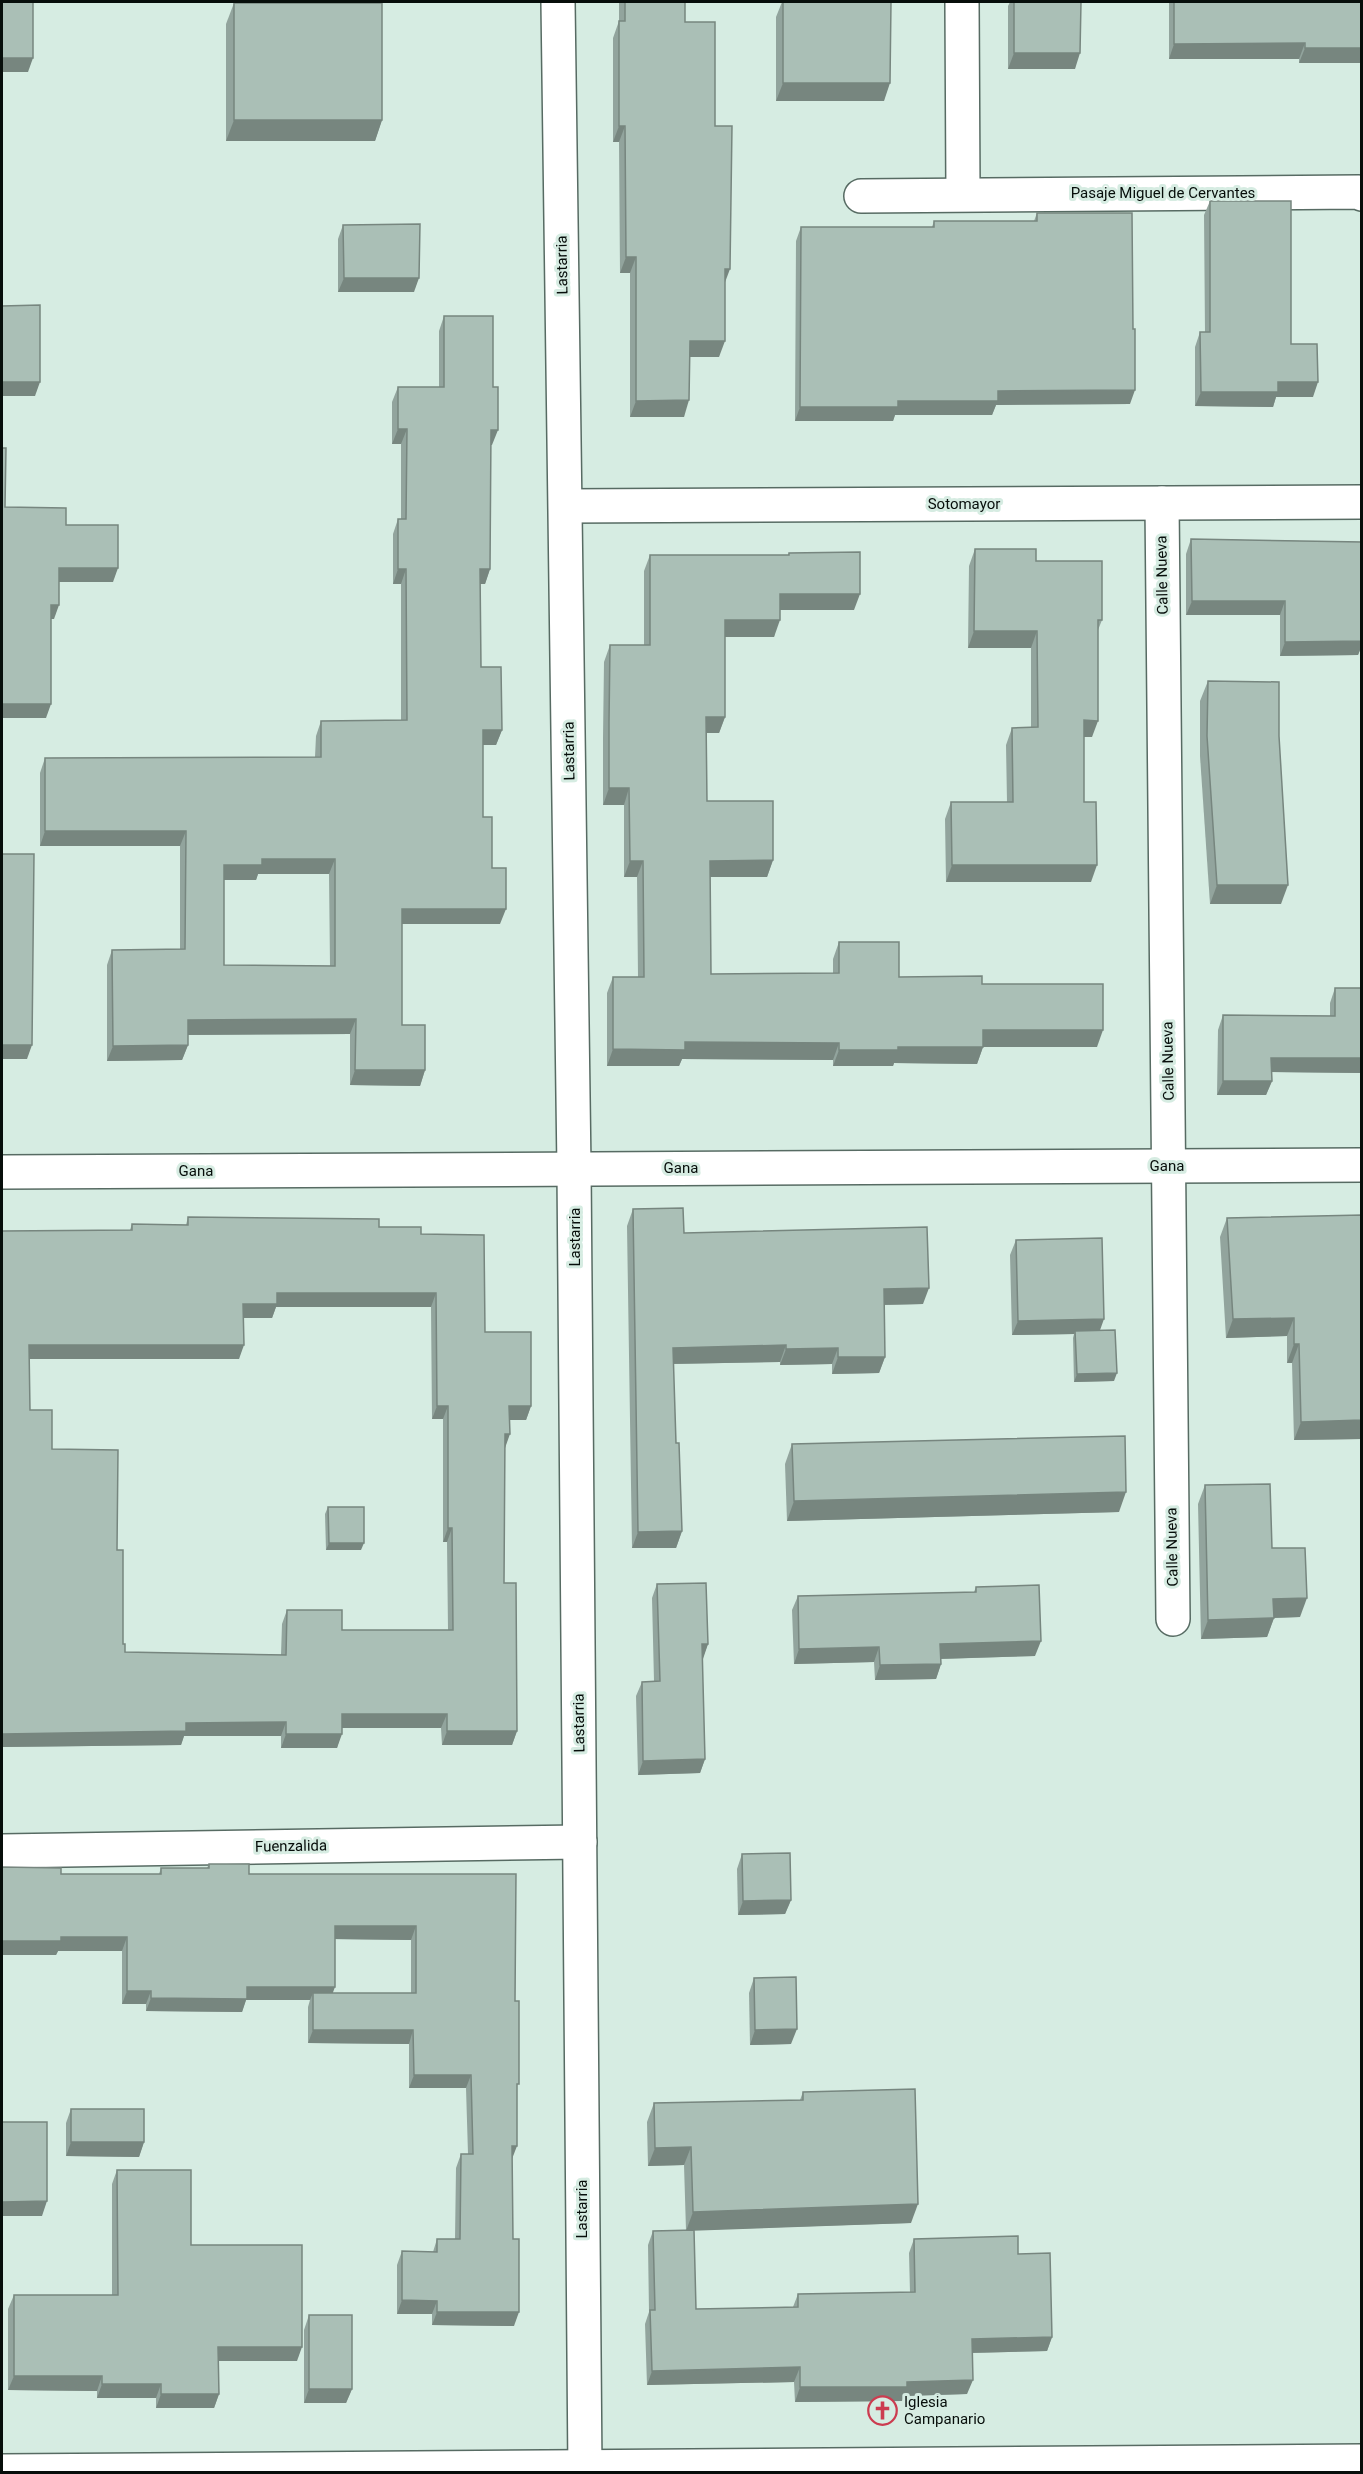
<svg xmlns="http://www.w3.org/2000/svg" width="1363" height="2474" font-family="Roboto,sans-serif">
	<rect width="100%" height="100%" fill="#d6ece2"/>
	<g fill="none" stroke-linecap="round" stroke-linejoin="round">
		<defs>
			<g id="minor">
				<polyline points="962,2 963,194"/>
				<polyline points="861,196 1359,192 1362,194"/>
				<polyline points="1162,503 1173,1619"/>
				<polyline points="566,506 1362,502"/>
				<polyline points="2,1172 1362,1165"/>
				<polyline points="2,1851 580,1842"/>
				<polyline points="2,2471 1362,2461"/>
			</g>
			<polyline id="major" points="558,2 574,1169 585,2472"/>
		</defs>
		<!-- minor casing -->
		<use href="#minor" stroke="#576b63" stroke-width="36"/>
		<!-- major casing -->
		<use href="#major" stroke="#576b63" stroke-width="36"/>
		<!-- minor -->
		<use href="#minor" stroke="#fff" stroke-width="33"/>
		<!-- major -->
		<use href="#major" stroke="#fff" stroke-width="33"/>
	</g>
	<!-- wall -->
	<g fill="#92a49d" fill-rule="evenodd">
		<polygon points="619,2 685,2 685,22 715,126 725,282 719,357 690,357 684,417 630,417 630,273 620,273 619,142 613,142 613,38 619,21"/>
		<polygon points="782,2 891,2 884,101 776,101 776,17"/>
		<polygon points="1010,2 1081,2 1075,69 1008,69 1008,6"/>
		<polygon points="1169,2 1362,2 1299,63 1299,59 1169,59"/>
		<polygon points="234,3 382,120 375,141 226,141 226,24"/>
		<polygon points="1210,201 1291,344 1313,397 1276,397 1273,407 1195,406 1195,347 1200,332 1205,332 1204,215"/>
		<polygon points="1037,213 1130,404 996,405 992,415 895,415 893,421 795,421 796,241 801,227 932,227 934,221 1034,221"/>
		<polygon points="343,225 414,292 338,292 338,239"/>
		<path d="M444,316L492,445H491L490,569L485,584H480L481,667L502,730L496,745H483V817L500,924H402V1025L425,1070L420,1086L350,1085V1034L188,1035V1045L182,1060L107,1061V965L112,950L180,949V846H40V773L45,758L315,757L316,736L321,721L401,720V584H393V534L398,519H401V444H392V402L398,387H439V331ZM258,874H329L330,966L224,965V880H256Z"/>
		<polygon points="1191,539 1362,542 1362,645 1358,655 1280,656 1280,615 1186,615 1186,554"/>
		<polygon points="975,549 1036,561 1102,620 1098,630 1092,737 1084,737 1084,802 1091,882 946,882 945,819 951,802 1007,802 1006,745 1012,728 1031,727 1031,648 968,648 969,566"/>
		<polygon points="789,553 854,610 780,610 774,637 725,637 725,717 719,733 707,733 707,801 773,860 767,877 710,877 711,974 833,974 833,959 839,942 899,977 982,984 1097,1047 983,1047 977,1064 894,1063 893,1066 833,1066 833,1060 682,1059 679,1066 607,1066 607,993 613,977 638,977 637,877 624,877 624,805 603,805 603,738 604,662 610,645 644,645 644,571 650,555 788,555"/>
		<polygon points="1208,681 1281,904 1210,904 1200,756 1200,701"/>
		<polygon points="1335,988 1362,988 1362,1073 1272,1072 1272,1081 1266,1095 1217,1095 1218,1030 1223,1015 1330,1016 1330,1003"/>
		<polygon points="633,1209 684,1233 923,1304 884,1305 885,1357 879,1373 832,1374 832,1364 780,1365 780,1362 673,1364 676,1443 682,1531 676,1548 632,1548 627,1226"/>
		<polygon points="1362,1215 1362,1439 1294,1440 1292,1363 1287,1363 1287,1336 1226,1338 1220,1237 1227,1218"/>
		<path d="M188,1217L379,1227L421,1234L531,1406L526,1420H509L505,1448L504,1583L517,1731L512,1745H442L441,1728H342L337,1748H281V1736H184L181,1745L2,1747V1231L130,1230L132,1224L186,1225ZM276,1307H431L432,1419H443V1542H447L448,1630H342L287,1610L282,1624L281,1655L125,1652L123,1644L117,1550L52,1449L30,1410L29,1359H239L243,1318H272Z"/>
		<polygon points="1016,1240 1100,1330 1114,1381 1074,1382 1073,1338 1074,1334 1012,1335 1010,1255"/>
		<polygon points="792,1444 1119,1512 787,1521 785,1464"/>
		<polygon points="1205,1485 1272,1548 1300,1617 1274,1618 1267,1637 1201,1639 1198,1504"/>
		<polygon points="328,1507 361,1550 326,1550 325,1514"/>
		<polygon points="657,1584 708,1644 702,1659 705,1759 700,1773 638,1775 636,1696 642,1682 654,1681 652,1598"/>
		<polygon points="976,1587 1035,1656 941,1659 941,1664 936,1679 875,1680 874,1662 794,1664 792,1610 798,1596 974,1592"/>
		<polygon points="742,1854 791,1900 785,1914 738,1915 737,1869"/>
		<path d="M209,1864L249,1874H516L515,2001L517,2089L512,2159L514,2326L432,2325V2314H397V2265L402,2251L433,2252L437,2239H455L456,2168L461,2154H468L466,2088H409V2044L308,2043V2007L310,2000H246L242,2012L146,2011V2004H122V1951H58L56,1955H2V1867L61,1874H159L161,1868H207ZM335,1939L411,1940V1993H333Z"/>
		<polygon points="754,1978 791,2044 750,2045 749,1993"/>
		<polygon points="803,2092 911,2223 694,2230 696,2309 793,2307 798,2294 910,2293 909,2253 914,2239 1018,2254 1052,2337 1047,2351 972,2353 967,2394 904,2396 902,2401 795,2402 794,2382 647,2385 645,2324 649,2312 648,2245 653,2231 686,2230 684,2165 648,2166 647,2122 654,2103 800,2100"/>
		<polygon points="71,2109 144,2142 139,2157 66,2156 66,2123"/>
		<polygon points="117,2170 191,2245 297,2361 219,2361 219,2394 214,2408 156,2408 156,2398 97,2398 97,2391 8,2390 8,2309 14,2295 112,2295 112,2184"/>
		<polygon points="309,2315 352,2389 346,2403 304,2403 304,2330"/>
	</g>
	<!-- shaded-wall -->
	<g fill="#77867f">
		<polygon points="1305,43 1299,59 1169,59 1174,44"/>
		<polygon points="1305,48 1362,48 1362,63 1299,63"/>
		<polygon points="1014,53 1080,53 1075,69 1008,69"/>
		<polygon points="2,58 33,58 28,72 2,72"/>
		<polygon points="783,83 890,83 884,101 776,101"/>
		<polygon points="234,120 382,120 375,141 226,141"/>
		<polygon points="619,126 625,126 619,142 613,142"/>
		<polygon points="626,257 636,257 630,273 620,273"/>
		<polygon points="725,269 730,269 724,285"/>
		<polygon points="344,278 419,278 414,292 338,292"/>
		<polygon points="690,341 725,341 719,357 684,357"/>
		<polygon points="2,382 40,382 35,396 2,396"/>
		<polygon points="1278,382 1318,382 1313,397 1276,397 1273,407 1195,406 1201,392"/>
		<polygon points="1135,390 1130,404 996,405 992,415 895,415 893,421 795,421 800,407 898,401 998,391"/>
		<polygon points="689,400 684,417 630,417 636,401"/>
		<polygon points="398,429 407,429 401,444 392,444"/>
		<polygon points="491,430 498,430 492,445 485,445"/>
		<polygon points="59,568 118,568 113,582 54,582"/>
		<polygon points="398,569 406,569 401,584 393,584"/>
		<polygon points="480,569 490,569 485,584 474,584"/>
		<polygon points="780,594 860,594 854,610 774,610"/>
		<polygon points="1192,601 1285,601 1280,615 1186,615"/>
		<polygon points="51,605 59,605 54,619 46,619"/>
		<polygon points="725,620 780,620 774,637 719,637"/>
		<polygon points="974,631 1037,631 1031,648 968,648"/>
		<polygon points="1362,641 1362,645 1358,655 1280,656 1285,642"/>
		<polygon points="2,704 51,704 46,718 2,718"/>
		<polygon points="706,717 725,717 719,733 701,733"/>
		<polygon points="1084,720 1098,721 1092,737 1078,737"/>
		<polygon points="483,730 502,730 496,745 478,745"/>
		<polygon points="609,788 629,788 624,805 603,805"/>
		<polygon points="45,831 186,831 180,846 40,846"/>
		<polygon points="262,859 335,859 329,874 258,874 256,880 218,880 224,865"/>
		<polygon points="773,860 767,877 704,877 710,861"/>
		<polygon points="630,861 643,861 637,877 624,877"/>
		<polygon points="952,865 1097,865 1091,882 946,882"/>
		<polygon points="1217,885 1288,885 1281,904 1210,904"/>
		<polygon points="402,909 506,909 500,924 396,924"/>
		<polygon points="356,1019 350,1034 182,1035 188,1020"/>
		<polygon points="983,1030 1103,1030 1097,1047 977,1047"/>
		<polygon points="685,1042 839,1043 833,1060 682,1059 679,1066 607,1066 613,1049"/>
		<polygon points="2,1045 32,1045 27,1059 2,1059"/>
		<polygon points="188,1045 182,1060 107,1061 113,1046"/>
		<polygon points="898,1047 983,1047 977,1064 894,1063 893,1066 833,1066 839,1050"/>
		<polygon points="1271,1058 1362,1058 1362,1073 1266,1072"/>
		<polygon points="355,1070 425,1070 420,1086 350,1085"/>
		<polygon points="1223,1081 1272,1081 1266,1095 1217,1095"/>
		<polygon points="929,1288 923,1304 878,1305 884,1289"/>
		<polygon points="277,1293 436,1293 431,1307 276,1307 272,1318 238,1318 243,1304"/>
		<polygon points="1294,1318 1287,1336 1226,1338 1233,1319"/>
		<polygon points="1104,1319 1099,1333 1075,1331 1074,1334 1012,1335 1018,1321"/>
		<polygon points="1294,1344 1299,1344 1292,1363 1287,1363"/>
		<polygon points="29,1345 244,1345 239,1359 24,1359"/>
		<polygon points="786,1345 780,1362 667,1364 673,1348"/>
		<polygon points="838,1348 832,1364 780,1365 786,1349"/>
		<polygon points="838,1357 885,1357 879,1373 832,1374"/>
		<polygon points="1117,1373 1114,1381 1074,1382 1077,1374"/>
		<polygon points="437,1406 448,1406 443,1419 432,1419"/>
		<polygon points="509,1406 531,1406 526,1420 504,1420"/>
		<polygon points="1362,1420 1362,1439 1294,1440 1301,1422"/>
		<polygon points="505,1434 510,1434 505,1448"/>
		<polygon points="1126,1492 1119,1512 787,1521 794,1501"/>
		<polygon points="448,1528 452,1528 447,1542 443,1542"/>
		<polygon points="682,1531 676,1548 632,1548 638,1532"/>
		<polygon points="329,1543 364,1543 361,1550 326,1550"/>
		<polygon points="1307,1598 1300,1617 1266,1618 1273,1599"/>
		<polygon points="1274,1618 1267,1637 1201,1639 1208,1620"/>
		<polygon points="1041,1641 1035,1656 935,1659 940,1644"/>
		<polygon points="702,1644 708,1644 703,1659 696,1659"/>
		<polygon points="879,1647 874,1662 794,1664 799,1649"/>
		<polygon points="941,1664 936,1679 875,1680 880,1665"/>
		<polygon points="342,1714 447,1714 441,1728 337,1728"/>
		<polygon points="286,1722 281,1736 184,1736 181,1745 2,1747 2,1734 186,1723"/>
		<polygon points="447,1731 517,1731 512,1745 442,1745"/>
		<polygon points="286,1734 342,1734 337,1748 281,1748"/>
		<polygon points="705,1759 700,1773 638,1775 643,1761"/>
		<polygon points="791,1900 785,1914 738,1915 743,1901"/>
		<polygon points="335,1926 416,1926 411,1940 330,1939"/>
		<polygon points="61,1937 127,1937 122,1951 58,1951 56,1955 2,1955 2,1941"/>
		<polygon points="247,1987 335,1987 330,2000 313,1993 310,2000 246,2000 242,2012 146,2011 151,1998"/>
		<polygon points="127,1991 151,1991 146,2004 122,2004"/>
		<polygon points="797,2029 791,2044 750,2045 755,2030"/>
		<polygon points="313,2030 413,2030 409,2044 308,2043"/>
		<polygon points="414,2075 471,2075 466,2088 409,2088"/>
		<polygon points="71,2142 144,2142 139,2157 66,2156"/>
		<polygon points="512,2146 517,2146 512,2159"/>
		<polygon points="691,2147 684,2165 648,2166 655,2148"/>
		<polygon points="47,2201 42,2216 2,2216 2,2202"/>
		<polygon points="918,2204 911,2223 686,2231 693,2212"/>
		<polygon points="402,2300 437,2301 432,2314 397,2314"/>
		<polygon points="437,2312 519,2312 514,2326 432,2325"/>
		<polygon points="1052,2337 1047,2351 966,2353 972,2339"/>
		<polygon points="218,2347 302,2347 297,2361 213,2361"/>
		<polygon points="800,2367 794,2382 647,2385 652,2371"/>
		<polygon points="14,2376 102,2376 97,2391 8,2390"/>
		<polygon points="973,2380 967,2394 904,2396 902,2401 795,2402 800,2387 907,2382"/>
		<polygon points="102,2384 161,2384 156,2398 97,2398"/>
		<polygon points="309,2389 352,2389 346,2403 304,2403"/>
		<polygon points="161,2394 219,2394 214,2408 156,2408"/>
	</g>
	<!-- building -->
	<g fill="#aabfb6" stroke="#77867f" stroke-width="1.5" fill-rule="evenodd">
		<rect x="2" y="2" width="31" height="56"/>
		<polygon points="625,2 685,2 685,22 715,22 715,126 732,126 730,269 725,269 725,341 690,341 689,400 636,401 636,257 626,257 625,126 619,126 619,21 625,21"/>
		<polygon points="783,2 891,2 890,83 783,83"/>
		<polygon points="1014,2 1081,2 1080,53 1014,53"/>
		<polygon points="1174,2 1362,2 1362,48 1305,48 1305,43 1174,44"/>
		<rect x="234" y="3" width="148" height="117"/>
		<polygon points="1210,201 1291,201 1291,344 1317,344 1318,382 1278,382 1278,392 1201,392 1200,332 1210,332"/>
		<polygon points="1037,213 1132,213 1133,329 1135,329 1135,390 998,391 998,401 898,401 898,407 800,407 801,227 934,227 934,221 1037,221"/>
		<polygon points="420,224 419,278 344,278 343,225"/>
		<polygon points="40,305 40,382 2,382 2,306"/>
		<path d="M444,316H493V387H498V430H491L490,569H480L481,667H501L502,730H483V817H492V868H506V909H402V1025H425V1070H355L356,1019L188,1020V1045L113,1046L112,950L185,949L186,831H45V758L321,757V721L407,720L406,569H398V519H406L407,429H398V387H444ZM262,859H335V966L224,965V865H262Z"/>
		<polygon points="2,448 6,448 5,507 66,508 66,525 118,525 118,568 59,568 59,605 51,605 51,704 2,704"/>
		<polygon points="1191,539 1362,542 1362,641 1285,642 1285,601 1192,601"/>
		<polygon points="975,549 1036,549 1036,561 1102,561 1102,620 1098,620 1098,721 1084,720 1084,802 1096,802 1097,865 952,865 951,802 1013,802 1012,728 1038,727 1037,631 974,631"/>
		<polygon points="860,552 860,594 780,594 780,620 725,620 725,717 706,717 707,801 773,801 773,860 710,861 711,974 839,973 839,942 899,942 899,977 982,976 982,984 1103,984 1103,1030 983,1030 983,1047 898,1047 898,1050 839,1050 839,1043 685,1042 685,1050 613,1049 613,977 644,977 643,861 630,861 629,788 609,788 609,722 610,645 650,645 650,555 789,555 789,553"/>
		<polygon points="1208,681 1279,682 1279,736 1288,885 1217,885 1207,736"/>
		<polygon points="2,854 34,854 32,1045 2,1045"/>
		<polygon points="1335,988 1362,988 1362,1058 1271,1058 1272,1081 1223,1081 1223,1015 1335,1016"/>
		<polygon points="683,1208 684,1233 927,1227 929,1288 884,1289 885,1357 838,1357 838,1348 786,1349 786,1345 673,1348 676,1443 679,1443 682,1531 638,1532 633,1209"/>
		<polygon points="1362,1215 1362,1420 1301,1422 1299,1344 1294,1344 1294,1318 1233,1319 1227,1218"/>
		<path d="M188,1217L379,1219V1227H421V1234L484,1235L485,1332H531V1406H509L510,1434H505L504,1583H516L517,1731H447V1714H342V1734H286V1722L186,1723V1731L2,1734V1231L132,1230V1224L188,1225ZM277,1293H436L437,1406H448V1528H452L453,1630H342V1610H287L286,1655L125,1652V1644H123V1550H117L118,1450L52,1449V1410H30L29,1345H244L243,1304H277Z"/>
		<polygon points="1102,1238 1104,1319 1018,1321 1016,1240"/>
		<polygon points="1115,1330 1117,1373 1077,1374 1075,1331"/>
		<polygon points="1125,1436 1126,1492 794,1501 792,1444"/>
		<polygon points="1270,1484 1272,1548 1305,1548 1307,1598 1273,1599 1274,1618 1208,1620 1205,1485"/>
		<polygon points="328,1507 364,1507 364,1543 329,1543"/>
		<polygon points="706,1583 708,1644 702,1644 705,1759 643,1761 642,1682 660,1681 657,1584"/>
		<polygon points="1039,1585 1041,1641 940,1644 941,1664 880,1665 879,1647 799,1649 798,1596 976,1592 976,1587"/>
		<polygon points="790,1853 791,1900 743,1901 742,1854"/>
		<polygon points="209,1864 249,1864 249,1874 516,1874 515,2001 519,2001 519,2084 517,2084 517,2146 512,2146 513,2239 519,2239 519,2312 437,2312 437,2301 402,2300 402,2251 437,2252 437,2239 460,2239 461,2154 473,2154 471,2075 414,2075 413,2030 313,2030 313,1993 416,1993 416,1926 335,1926 335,1987 247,1987 247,1999 151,1998 151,1991 127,1991 127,1937 61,1937 61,1941 2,1941 2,1867 61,1868 61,1874 161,1874 161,1868 209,1868"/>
		<polygon points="796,1977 797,2029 755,2030 754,1978"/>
		<polygon points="915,2089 918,2204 693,2212 691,2147 655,2148 654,2103 803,2100 803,2092"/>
		<rect x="71" y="2109" width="73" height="33"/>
		<polygon points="2,2122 47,2122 47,2201 2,2202"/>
		<polygon points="117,2170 191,2170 191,2245 302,2245 302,2347 218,2347 219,2394 161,2394 161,2384 102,2384 102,2376 14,2376 14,2295 118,2295"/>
		<polygon points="694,2230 696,2309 798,2307 798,2294 915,2292 914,2239 1018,2236 1018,2254 1050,2253 1052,2337 972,2339 973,2380 907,2382 907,2387 800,2387 800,2367 652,2371 650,2310 655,2310 653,2231"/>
		<rect x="309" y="2315" width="43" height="74"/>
	</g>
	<!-- icons -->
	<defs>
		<symbol id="church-ring" viewBox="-11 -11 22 22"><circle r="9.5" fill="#d6ece2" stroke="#cc3c50" stroke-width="1.5"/><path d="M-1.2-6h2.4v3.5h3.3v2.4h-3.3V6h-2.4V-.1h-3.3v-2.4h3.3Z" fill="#cc3c50"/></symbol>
	</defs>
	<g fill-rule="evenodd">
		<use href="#church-ring" x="866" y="2394" width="33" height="33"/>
	</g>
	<g text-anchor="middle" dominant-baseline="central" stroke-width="6" stroke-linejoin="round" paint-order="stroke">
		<!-- street labels -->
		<g font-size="15" fill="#070e0b" stroke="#d6ece2">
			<text x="1163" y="193">Pasaje Miguel de Cervantes</text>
			<text transform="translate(562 265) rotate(-91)">Lastarria</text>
			<text x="964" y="504">Sotomayor</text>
			<text transform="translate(1162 575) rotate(-91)">Calle Nueva</text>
			<text transform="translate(569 751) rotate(-91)">Lastarria</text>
			<text transform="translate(1168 1061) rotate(-91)">Calle Nueva</text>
			<text x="1167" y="1166">Gana</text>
			<text x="681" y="1168">Gana</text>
			<text x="196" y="1171">Gana</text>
			<text transform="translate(575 1237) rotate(-90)">Lastarria</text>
			<text transform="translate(1172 1547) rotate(-91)">Calle Nueva</text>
			<text transform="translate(579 1723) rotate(-91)">Lastarria</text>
			<text transform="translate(291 1846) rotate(-1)">Fuenzalida</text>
			<text transform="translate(582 2209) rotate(-90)">Lastarria</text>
		</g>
		<!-- poi labels -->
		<g font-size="15" fill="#070e0b" stroke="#d6ece2" text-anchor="start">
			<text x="904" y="2402">Iglesia<tspan x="904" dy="17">Campanario</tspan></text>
		</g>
	</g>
	<!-- border -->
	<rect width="1363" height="2474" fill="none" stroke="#070e0b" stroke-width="6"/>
</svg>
